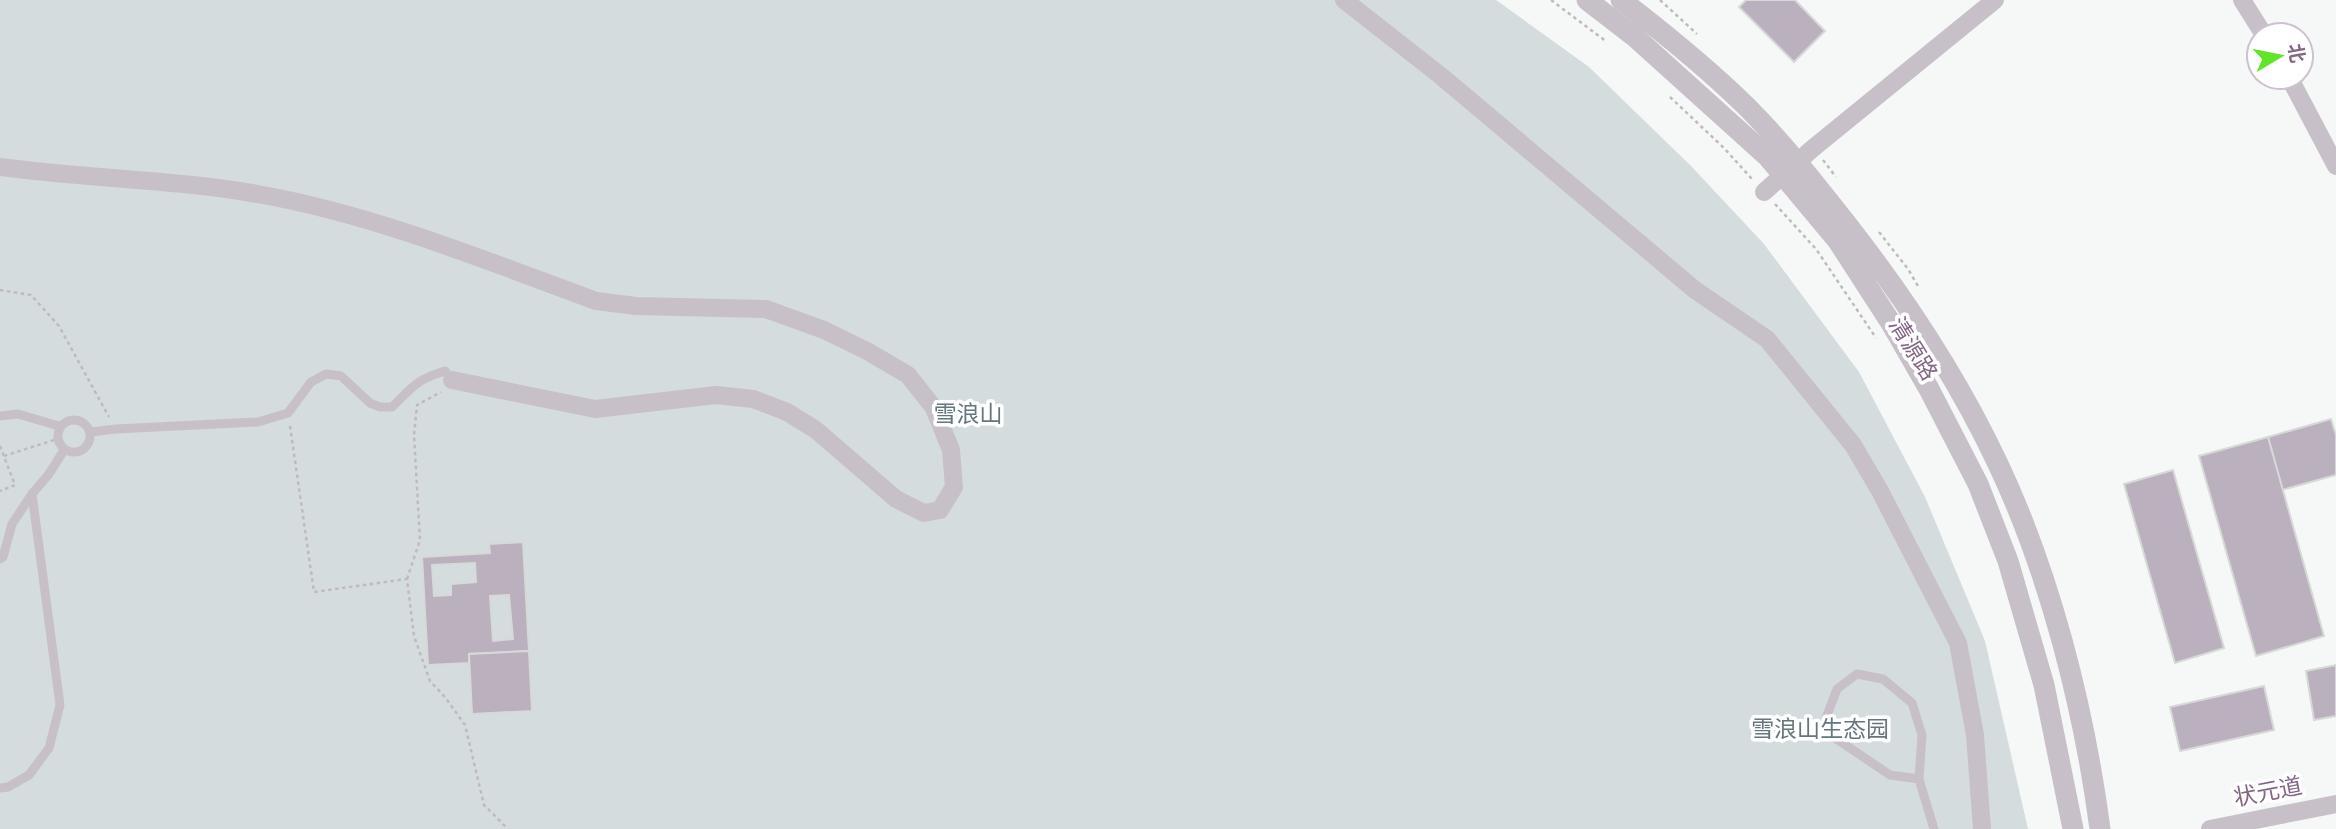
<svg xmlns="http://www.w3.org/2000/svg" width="2336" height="829" font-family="Karla,'Noto Sans SC',sans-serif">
	<rect width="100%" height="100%" fill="#f5f8f6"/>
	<!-- green -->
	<polygon fill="#d4dcdd" points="0,0 1496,0 1589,67 1691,166 1764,244 1859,372 1925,497 1985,641 2028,829 0,829"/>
	<!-- building -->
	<g fill="#bbb0bd" stroke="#d7d9d8" stroke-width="2" fill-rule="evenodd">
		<polygon points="1746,0 1795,0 1825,31 1794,62 1739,7"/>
		<polygon points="2331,419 2336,435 2336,475 2282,490 2268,437"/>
		<polygon points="2268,437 2324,636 2256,656 2199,456"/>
		<polygon points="2173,470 2224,648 2175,663 2124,484"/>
		<path d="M523,542L529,651L469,654V663L428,665L422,557L490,553L489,544ZM475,563L476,582L451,584V595L434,596L432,565ZM509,595L513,639L493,641L490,596Z"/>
		<polygon points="529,651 532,711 472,714 469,654"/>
		<polygon points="2336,665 2336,716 2314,720 2306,671"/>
		<polygon points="2264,686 2274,730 2180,751 2170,707"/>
	</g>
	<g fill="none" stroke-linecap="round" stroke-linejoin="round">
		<!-- path -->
		<g stroke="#c0bac0" stroke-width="2.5" stroke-dasharray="3.5 3.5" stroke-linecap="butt">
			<polyline points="1551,0 1607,42"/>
			<polyline points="1660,0 1697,34"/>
			<polyline points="1670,97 1724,148 1752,179"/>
			<polyline points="1823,160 1836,177"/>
			<polyline points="1775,204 1816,249 1876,338"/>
			<polyline points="1879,232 1908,269 1918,286"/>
			<polyline points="0,290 31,295 59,326 109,417"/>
			<polyline points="290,426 314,592 407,579 414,636 430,681 445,697 465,725 484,805 508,829"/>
			<polyline points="0,446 15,485 0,491"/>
			<polyline points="4,456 54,440"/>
			<polyline points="407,579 420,540 414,435 417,405 441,392"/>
		</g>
		<!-- service -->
		<g stroke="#c8c0c9" stroke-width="9">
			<polyline points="0,416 18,414 59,426"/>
			<circle cx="74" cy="436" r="16"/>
			<path d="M91,432L116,429L258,422L288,413L311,382L326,374L341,376L370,403L380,407H392C413,387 415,380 445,371L452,380"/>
			<polyline points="0,559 3,557 12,524 32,494"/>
			<polyline points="1919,779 1890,775 1835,738 1826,718 1837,689 1857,674 1883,679 1912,703 1922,735 1919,779 1934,829"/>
			<polyline points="0,788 8,787 29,775 49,748 60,705 32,494 49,474 64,450"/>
		</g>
		<!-- minor -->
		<g stroke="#c8c0c9" stroke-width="18">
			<polyline points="1344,0 1441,76 1695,290 1767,339 1853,445 1880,491 1958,643 1975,735 1982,829"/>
			<polyline points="2242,0 2264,35"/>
			<polyline points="2289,77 2336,166"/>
			<path d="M0,167C88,179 176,179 263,195C378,216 487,261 596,301L636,306L766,309L824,330L867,351L908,375L934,408L951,450L954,487L940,510L924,513L896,499L816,430L787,412L753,399L716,395L595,409L452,380"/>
			<polyline points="1764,192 1812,149 1995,0"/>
			<polyline points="2210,829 2336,804"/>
		</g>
		<!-- tertiary -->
		<g stroke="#c8c0c9" stroke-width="21">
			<polyline points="1587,0 1635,37 1768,157 1838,241 1891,323 1929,389 1978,484 2008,561 2044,685 2073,829"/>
			<path d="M1621,0C1664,33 1707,68 1746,106C1784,144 1816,185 1849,227C1906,300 1958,379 1998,464C2050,574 2084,708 2100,829"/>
		</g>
	</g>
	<g text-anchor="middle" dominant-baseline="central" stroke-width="7" stroke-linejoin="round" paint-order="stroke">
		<!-- street labels -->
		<g font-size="23" fill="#836686" stroke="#fff">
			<text transform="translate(1913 349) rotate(58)">清源路</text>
			<text transform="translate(2268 792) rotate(-11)">状元道</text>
		</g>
		<!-- park labels -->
		<g font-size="23" fill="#65777d" stroke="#fff">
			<text x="968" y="414">雪浪山</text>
			<text x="1820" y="729">雪浪山生态园</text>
		</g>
	</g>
	<!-- north arrow -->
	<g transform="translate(2280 56) rotate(80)"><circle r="33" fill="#ffffff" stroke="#cdc2cf" stroke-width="2"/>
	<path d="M0-5L12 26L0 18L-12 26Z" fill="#61e528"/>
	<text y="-10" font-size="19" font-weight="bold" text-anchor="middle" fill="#836686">北</text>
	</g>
</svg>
